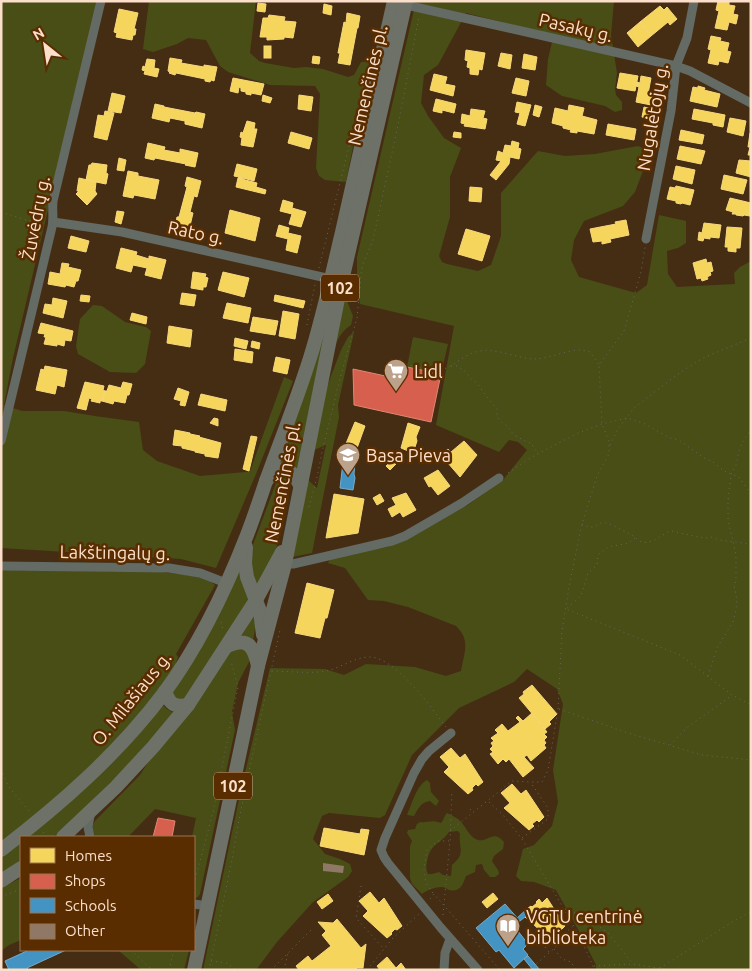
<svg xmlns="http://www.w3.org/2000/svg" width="752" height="971" font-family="Ubuntu,sans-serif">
	<rect width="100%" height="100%" fill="#452d14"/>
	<!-- green -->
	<g fill="#484e16" fill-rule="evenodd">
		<polygon points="1,1 98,1 80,74 13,358 4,405 22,411 64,411 95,416 139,422 143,450 157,461 200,476 246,472 250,471 284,377 293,381 256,474 216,568 181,559 1,548"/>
		<polygon points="149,1 256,1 250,53 259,61 265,63 294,68 306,67 323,69 348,77 354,75 361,62 370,61 346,182 325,180 319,176 316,168 320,94 315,86 270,85 228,72 220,66 206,40 188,38 177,44 153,52 143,49"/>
		<path d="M416,1H614L611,35L617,73L615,89L616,95L622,102V110L615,112L605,106L562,96L546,85L548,59L553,38L550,34L466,13L438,65L424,75L421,103L428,116L444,138L461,148L450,177V217L439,256L442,262L447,264L478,271L491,265L501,236V193L538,151L565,156L595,154L638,146L645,149L649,155L635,192L623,206L584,221L574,240L571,260L579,277L636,293L647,285L659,215L686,221V243L678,248L667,251L668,274L677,287L735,284L734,273L740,267L751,261V970H596V965L580,933L556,890L534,882L521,881L516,876L523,849L534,845L552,826L558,802L553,770L563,704L557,689L527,669L514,682L459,708L412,755L385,815L380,818L329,813L322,816L313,839L325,854L340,859L350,864L352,871L348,877L312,903L277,942L256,970H203L242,785L270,668L325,669L344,675L366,664L415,667L446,676L461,671C464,653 471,640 456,626L408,607L384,601L368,600L345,568L328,563L331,557L388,547L468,505L503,480L527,450L518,442L509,440L499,452L436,425L454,326L360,304L357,287V257Z"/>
		<polygon points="340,267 297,469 278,466"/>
		<path d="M345,292L347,301L353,316L351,325C342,331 338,338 334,348Z"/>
		<polygon points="93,305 102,306 125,322 146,327 151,331 145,364 136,373 110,372 78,354 76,346 80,319"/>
		<polygon points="354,332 338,405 339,417 312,553 292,557 308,480 317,488 326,445 314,450 323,399 331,376 341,350 348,337"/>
		<polygon points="413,337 448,344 441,374 407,367"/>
		<polygon points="281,477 286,478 290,483 275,555 258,587 253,579 251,550 276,483"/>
		<polygon points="239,568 251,598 183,701 176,703 171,693"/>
		<path d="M1,570L160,572C175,574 203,574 215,585L176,654L178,657L173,672L133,724L69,788L1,843Z"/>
		<polygon points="254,614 256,621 253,642 241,637"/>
		<polygon points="232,649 247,650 250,660 238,683 232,712 235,730 200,894 198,897 194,899 194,837 192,837 196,818 155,809 128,837 95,837 92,827 95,821 140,775 156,750"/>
		<polygon points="162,704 167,709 174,713 107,789 68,825 53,837 27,837"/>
		<path d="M427,780L430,783L431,792L439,801L436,806L430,801C421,802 418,809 414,816L407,815C412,804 416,786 427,780Z"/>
		<path d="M447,813C451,815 455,817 458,819C465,824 469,838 478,840C489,842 493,829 504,842L503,849L494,856L492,861L498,870L499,874L495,877H490L484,870L482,864L476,865L475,872L466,876C463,884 460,893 449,890C447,889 444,887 442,887C435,887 427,890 422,894L412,884L410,878V846L412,841L407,833L408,830L415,829L417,824L420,822C429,823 431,819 441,823C444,819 444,816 447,813ZM458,831L460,834C458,848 467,853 452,865L451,876L443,875L439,872L432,874H428C426,869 426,867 427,862C430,843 440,845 449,832Z"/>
		<polygon points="21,841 21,861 1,875 1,856"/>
		<polygon points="21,878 21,940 9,945 1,951 1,888"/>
		<polygon points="118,950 189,950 184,970 141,970"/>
	</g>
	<!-- homes -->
	<g fill="#f6d55c" stroke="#f8d87d">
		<polygon points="718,1 729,1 729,5 735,6 733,14 738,15 736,24 729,22 727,30 715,28 719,11 716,10"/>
		<polygon points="258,3 266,4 265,12 257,11"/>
		<polygon points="324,4 332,6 331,15 323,13"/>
		<polygon points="660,6 664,10 667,7 677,19 670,25 668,22 651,36 640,22"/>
		<polygon points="119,9 138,13 134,29 136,29 135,35 133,35 132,40 116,37 117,33 114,32"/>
		<polygon points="347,13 360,16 358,28 357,28 350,65 338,63 340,53 338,53 344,22 346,23"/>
		<polygon points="269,15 285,17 284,21 296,22 293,38 284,37 284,39 267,40 267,37 260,37 263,18 268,18"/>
		<polygon points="640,22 651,36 638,47 627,33"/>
		<polygon points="711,36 721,38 720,41 729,43 727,51 731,52 728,63 719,61 718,65 708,63 711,50 708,49"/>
		<rect x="264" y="46" width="7" height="12"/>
		<polygon points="466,50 485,53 482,70 479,69 478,75 470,74 470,68 467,67 468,61 465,60"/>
		<polygon points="501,53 512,55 510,69 498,66"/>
		<polygon points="524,54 537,57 535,70 522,68"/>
		<polygon points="313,56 320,57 319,64 312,63"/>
		<polygon points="170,58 182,60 181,63 204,67 204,65 217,67 214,81 211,80 210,82 205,81 205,79 176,73 175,75 169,73 170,72 168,71"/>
		<polygon points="147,59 155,60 154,68 159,69 157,77 144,74 145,71 142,70 143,66 145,67"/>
		<polygon points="620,73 638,76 635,91 617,88"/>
		<polygon points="434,74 447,77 445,84 455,86 453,96 430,90"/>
		<polygon points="641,76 651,78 648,94 653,95 651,105 636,102 639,87 636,86 637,82 640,83"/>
		<polygon points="233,78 264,84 261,95 251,93 251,95 246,94 246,92 241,91 241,88 239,87 238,93 230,91"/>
		<polygon points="516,78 529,81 526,96 512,93"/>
		<polygon points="698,86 705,88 704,90 720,94 717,107 690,101 693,87 698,88"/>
		<polygon points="112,93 125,96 121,113 108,111"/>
		<polygon points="263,95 272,98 270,103 262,101"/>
		<polygon points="299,95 313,97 311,111 298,109"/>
		<polygon points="436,99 456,104 454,113 442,110 442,113 433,111"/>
		<polygon points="517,102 531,105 525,126 517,124 520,113 515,112"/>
		<polygon points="155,104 164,106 164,107 195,113 196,112 205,114 202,128 185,124 185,121 170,118 169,122 152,118"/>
		<polygon points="535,105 542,107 539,117 533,115"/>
		<polygon points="569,105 584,108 582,116 597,120 594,134 577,131 577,133 570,132 571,130 563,128 563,126 552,123 555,108 568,111"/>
		<polygon points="644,107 651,109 650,119 642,117"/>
		<polygon points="471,109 485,111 483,118 487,119 485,129 464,126 465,124 461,123 462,114 470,116"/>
		<polygon points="694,109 725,115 723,127 713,125 713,123 692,119"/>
		<polygon points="105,111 114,113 107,140 94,137 98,115 104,116"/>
		<polygon points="730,118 746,121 743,136 727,132"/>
		<polygon points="247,121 255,123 254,129 257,129 253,147 241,145 242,138 240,137 241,132 243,133"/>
		<polygon points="608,124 636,129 634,140 606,135"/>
		<polygon points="681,130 704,135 702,144 679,140"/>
		<polygon points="291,132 312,138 309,149 288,143"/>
		<polygon points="454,132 461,133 461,138 453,137"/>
		<polygon points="750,133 751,133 751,155 748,155 750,147 748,147"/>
		<polygon points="512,141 519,143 518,148 521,149 519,159 510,157 509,164 496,180 490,175 501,161 496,160 498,151 503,153 505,145 511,146"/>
		<polygon points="148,143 165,147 164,150 180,153 180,149 198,153 195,167 185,165 186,164 155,158 154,160 145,158"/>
		<polygon points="680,146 705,151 701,164 677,159"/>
		<polygon points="119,158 126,160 124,171 117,170"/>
		<polygon points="739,160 751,161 751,177 736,173"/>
		<polygon points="92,163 107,165 106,173 108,174 106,184 86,180 89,165 91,165"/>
		<polygon points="237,164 257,169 254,181 243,178 243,179 238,178 239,177 234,176"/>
		<polygon points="676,166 695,170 692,184 673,179"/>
		<polygon points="128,171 138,173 138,176 159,180 155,199 134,195 133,198 123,196"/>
		<polygon points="724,175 747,180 743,194 721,189"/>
		<polygon points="187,177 201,181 197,197 194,196 190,212 193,213 189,230 175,227 177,217 179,217 187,187 185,186"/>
		<polygon points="79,178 96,182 95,191 97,194 87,205 76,194 79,191 77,191"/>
		<polygon points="238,178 257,183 256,187 266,190 265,194 236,187"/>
		<polygon points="676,186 694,190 690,205 682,203 681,204 676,203 676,201 667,199 670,187 675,188"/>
		<polygon points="470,187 482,188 481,202 469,201"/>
		<polygon points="730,198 751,203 750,216 744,215 743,216 736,215 736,214 732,214 733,212 726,210"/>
		<polygon points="283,200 293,203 292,208 306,212 301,227 289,224 292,214 280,211"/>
		<polygon points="230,210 260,218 255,241 225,233"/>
		<polygon points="117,211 124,212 121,224 115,222"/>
		<polygon points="626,220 629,235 610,239 611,242 602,244 602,241 593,242 590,229 616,224 615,222"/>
		<polygon points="704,223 721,225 719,238 710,237 710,239 704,238 703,241 698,240 699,232 702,233"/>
		<polygon points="279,225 289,228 288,233 301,236 297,253 286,250 288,239 276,236"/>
		<polygon points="727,227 742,228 740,248 736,248 736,252 728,251 728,247 725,247"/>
		<polygon points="466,229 490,236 482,261 458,254"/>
		<polygon points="71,236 89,241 86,252 68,248"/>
		<polygon points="121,248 137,252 136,255 149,259 149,256 166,260 161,279 145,275 147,268 133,265 131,272 116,268"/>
		<polygon points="706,259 707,263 711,262 713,271 710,272 711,275 707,277 708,279 702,281 701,278 697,279 693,263"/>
		<polygon points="62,263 69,264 68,267 81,270 78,281 76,281 74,287 66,285 65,287 48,284 50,272 60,274"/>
		<polygon points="193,272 206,274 205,277 208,278 206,287 203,287 203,290 191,288"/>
		<polygon points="223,272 249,278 244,297 218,290"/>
		<polygon points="182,293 196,295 194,306 180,304"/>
		<polygon points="81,295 90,296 89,302 80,301"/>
		<polygon points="275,295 305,301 303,308 274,301"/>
		<polygon points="53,298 67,301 63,318 43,313 45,304 52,305"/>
		<polygon points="227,303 251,308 248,323 223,318"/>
		<polygon points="283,311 299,314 295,339 279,336"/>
		<polygon points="132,313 147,317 146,324 130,320"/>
		<polygon points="253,317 278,321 275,335 250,331"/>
		<polygon points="41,323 73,331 71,341 65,340 64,346 57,344 57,346 44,344 46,337 44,337 45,334 38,333"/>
		<polygon points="169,326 192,330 190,347 167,343"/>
		<polygon points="235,338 248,341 246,349 234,346"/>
		<polygon points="252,341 260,343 259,349 251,347"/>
		<polygon points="235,349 253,352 252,363 234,360"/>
		<polygon points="276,357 290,360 287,374 273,371"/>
		<polygon points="45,366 67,370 64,387 57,385 55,394 36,390 41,369 44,370"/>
		<polygon points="85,382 104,386 103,390 105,391 102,401 100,401 100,403 91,401 92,399 89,398 86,410 77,408"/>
		<polygon points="123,382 132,384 129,395 127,395 125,403 114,401 113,404 102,401 105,391 107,391 109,385 121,388"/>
		<polygon points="178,388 189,392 185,406 180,405 181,401 174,399"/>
		<polygon points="201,394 227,400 225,411 198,405"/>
		<polygon points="214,418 218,419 218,426 210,423"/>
		<polygon points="355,422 365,426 356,451 345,446"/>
		<polygon points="408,423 420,427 416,437 417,441 413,453 401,448"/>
		<polygon points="175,430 190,433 190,434 200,436 199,437 221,443 218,458 205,456 205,454 195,452 195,451 182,448 182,446 173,445"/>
		<polygon points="251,436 257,437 249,471 243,469"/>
		<polygon points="464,441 477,455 460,477 441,455 448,449 451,452"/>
		<polygon points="392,460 396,464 390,470 386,466"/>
		<polygon points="438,470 450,486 438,495 431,486 429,487 424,478"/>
		<polygon points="406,493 416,510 403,517 400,512 392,517 388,509 396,505 392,498"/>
		<polygon points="334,494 364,499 358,533 326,538"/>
		<polygon points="380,494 384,501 377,505 373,498"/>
		<polygon points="307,583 334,590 327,618 325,618 320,638 295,633"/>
		<polygon points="532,685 557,714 549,722 551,724 545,729 519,698 524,694 523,692"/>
		<polygon points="532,713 547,732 544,734 547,737 544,740 546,743 544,745 546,748 531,761 527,755 524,757 534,768 523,777 509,759 506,762 503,759 498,764 490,754 493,752 490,749 493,746 491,743 494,741 491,738 498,733 495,730 502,724 508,731 520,722 516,718 518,716 523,721"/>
		<polygon points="451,748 460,758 465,754 483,782 478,786 476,784 472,788 473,790 468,794 444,772 449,767 440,757"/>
		<polygon points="512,784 521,794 526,790 544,817 539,822 537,820 532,824 534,826 529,830 504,808 510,803 501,793"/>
		<polygon points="324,828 360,834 361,829 369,830 364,855 320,846"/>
		<polygon points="370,892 379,903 384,898 402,926 397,930 395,929 391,933 392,934 387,938 363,916 368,911 359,901"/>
		<polygon points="493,893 498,899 487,908 482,902"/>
		<polygon points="328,894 333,901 322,909 317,902"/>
		<polygon points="547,898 565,926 560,931 558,929 553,933 555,935 550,939 525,917 531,912 528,908 531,906 532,907 537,903 536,902 539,899 542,903"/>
		<polygon points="337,919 361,948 366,944 363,968 357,968 355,970 299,970 296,966 308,956 312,961 331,946 322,935 326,931 318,922 333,923"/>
		<polygon points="387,957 396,968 401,963 406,970 380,970 377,966"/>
	</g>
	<!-- shops -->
	<g fill="#d6604d" stroke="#e18673">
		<polygon points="407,367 441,374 431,422 354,405 353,369 404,380"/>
		<polygon points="158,818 175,821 172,837 153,837"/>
	</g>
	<!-- schools -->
	<g fill="#4393c3" stroke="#7aaac5">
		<polygon points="343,462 355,463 354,474 355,478 353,490 340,488"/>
		<polygon points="505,904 520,921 514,926 528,944 523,949 528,955 514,968 499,950 496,952 476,928"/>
		<polygon points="528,908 531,912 520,921 517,918"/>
		<polygon points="29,950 66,950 27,968 28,970 9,970 5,961"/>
		<polygon points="528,956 540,970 533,970 524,959"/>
	</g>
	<!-- building -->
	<polygon fill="#8f7966" points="323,863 344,866 343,873 323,871"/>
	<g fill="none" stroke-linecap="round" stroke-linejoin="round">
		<!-- path -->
		<g stroke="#68655b" stroke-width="1" stroke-dasharray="1 4" stroke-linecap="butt">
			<polyline points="1,212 43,225"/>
			<polyline points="319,268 354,126"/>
			<polyline points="354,282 356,292 358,297"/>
			<polyline points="307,325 315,284"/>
			<path d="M401,363C410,365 432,372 439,370C454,368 462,354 480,351C495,348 518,358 533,359C549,359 563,351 579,350C582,350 586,351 590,352L599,364"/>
			<polyline points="451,366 457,366 466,372 471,379 477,383 486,396 497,409 497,415 500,421 507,426 514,435 529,443 531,443 538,454"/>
			<polyline points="610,445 618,429 634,408 678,374 703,358 751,338"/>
			<polyline points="508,473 530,458 578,433 602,424 627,418 643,423 670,438 679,440 704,458 713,462 724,471 731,474 739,477 748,490 751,491"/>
			<polyline points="309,507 317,477 322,452 338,386 357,318 362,266 373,240 397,130 419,17"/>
			<polyline points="582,524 588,527 593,527 601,523 608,523 632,535 638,540 643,543 653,541 668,532 672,531 698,537 706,538 711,537 719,540 751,544"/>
			<polyline points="635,538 629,543 608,547 598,555 597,565 588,573 581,596 566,609 680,655 732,695 751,705"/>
			<polyline points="221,622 223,630"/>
			<path d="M272,671C287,671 311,674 326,671C341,668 354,657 370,657C396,658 431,707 446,727"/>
			<polyline points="708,676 717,648 733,622 736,610 737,600 734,585 736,581 736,555 728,520 728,501 731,474 736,465 739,451 742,443 751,430"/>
			<polyline points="559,709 628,733 702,755 751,760"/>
			<polyline points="670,745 689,726 731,696"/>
			<polyline points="1,769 8,786 30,812"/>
			<polyline points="489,802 503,815 522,839 564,909 581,939 593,966 593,970"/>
			<polyline points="470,809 473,813"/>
			<polyline points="450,831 512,781 530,782 542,782 548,770 558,709 562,631 569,587 582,524 597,476 609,454 609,441 602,424 599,365 624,331 641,272 645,247"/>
			<polyline points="43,832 47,837"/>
			<polyline points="522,838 548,819 548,808 531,783"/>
			<polyline points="194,884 213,812 238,687 231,661"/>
			<polyline points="361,886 356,918 383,948"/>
			<polyline points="433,893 426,883 424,869 427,850 438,841 449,841"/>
			<polyline points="1,897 21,889"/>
			<polyline points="430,899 434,894 500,970"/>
			<polyline points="565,909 585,917 608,933 633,964"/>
			<polyline points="443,915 450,841 452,791"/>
			<polyline points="545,947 549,952"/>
			<polyline points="554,949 562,959 571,962 576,970"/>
			<polyline points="131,950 152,970"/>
			<polyline points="211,961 226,963 237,970"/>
			<polyline points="594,966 633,964 671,970"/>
			<polyline points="660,968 737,919 751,912"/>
			<polyline points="169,970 174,950"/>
			<polyline points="209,970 232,860 238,825 247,780 280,630"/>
			<polyline points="271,970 311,930"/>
			<polyline points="284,970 288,953"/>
			<polyline points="367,970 392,939 419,914"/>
			<polyline points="529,970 557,946 554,943 573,926"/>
		</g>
		<!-- street -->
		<g stroke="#646a64" stroke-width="9">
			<polyline points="402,4 676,66 690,71 751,103"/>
			<polyline points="53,222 122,232 331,279"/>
			<polyline points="646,239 671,111 676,66 687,38 694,1"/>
			<path d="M1,441L52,227C54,218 52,210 53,201L101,1"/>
			<polyline points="285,564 293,564 319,558 392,541 405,536 462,503 499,478"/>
			<polyline points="1,566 169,568 200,573 226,583"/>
			<polyline points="451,733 429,751 422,759 414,773 385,838 381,850 384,857 388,863 441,928 478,970"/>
			<polyline points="90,837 88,827 91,811"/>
			<polyline points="194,904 208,906"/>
			<polyline points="444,970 445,953 450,939"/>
		</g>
		<!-- primary -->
		<g stroke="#6d7168" stroke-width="14">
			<path d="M266,481C281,463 290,466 300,485"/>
			<polyline points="246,547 245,563 247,577 260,611 263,635"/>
			<path d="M227,646C248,637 254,646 258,666"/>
			<path d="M165,691C170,705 174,707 188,705"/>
			<polyline points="63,837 116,787 153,747 188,705 256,600 282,552"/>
			<path d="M1,850C61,804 118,754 164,693C198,647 226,589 247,535C254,517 260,499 266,481C281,440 297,399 310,358C323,317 332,274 342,232C360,155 377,78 394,1"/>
			<polyline points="1,881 21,868"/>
			<polyline points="194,970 258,666 285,564 339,294 406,1"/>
		</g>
	</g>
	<!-- icons -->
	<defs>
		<symbol id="supermarket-pin" viewBox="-11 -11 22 30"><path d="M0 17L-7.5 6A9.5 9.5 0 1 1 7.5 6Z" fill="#bca18b" stroke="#592d00"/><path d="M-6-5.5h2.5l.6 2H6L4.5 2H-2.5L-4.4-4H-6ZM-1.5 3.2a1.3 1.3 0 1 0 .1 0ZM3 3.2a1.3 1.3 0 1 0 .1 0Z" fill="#fff"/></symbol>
		<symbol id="school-pin" viewBox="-11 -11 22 30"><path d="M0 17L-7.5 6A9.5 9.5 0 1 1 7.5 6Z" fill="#bca18b" stroke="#592d00"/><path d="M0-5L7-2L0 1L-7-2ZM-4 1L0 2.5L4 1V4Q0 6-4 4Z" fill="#fff"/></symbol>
		<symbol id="library-pin" viewBox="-11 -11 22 30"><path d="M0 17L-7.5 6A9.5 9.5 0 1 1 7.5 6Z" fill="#bca18b" stroke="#592d00"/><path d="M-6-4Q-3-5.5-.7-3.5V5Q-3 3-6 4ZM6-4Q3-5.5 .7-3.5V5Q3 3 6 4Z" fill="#fff"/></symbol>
	</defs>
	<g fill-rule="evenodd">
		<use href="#supermarket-pin" x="382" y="357" width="28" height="38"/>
		<use href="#school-pin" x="334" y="441" width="28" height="38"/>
		<use href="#library-pin" x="494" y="912" width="28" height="38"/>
	</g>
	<g text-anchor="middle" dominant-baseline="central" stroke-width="5" stroke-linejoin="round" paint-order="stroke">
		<!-- shield labels -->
		<g fill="#592d00" stroke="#cbaa8e" stroke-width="1">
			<rect x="321" y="274.5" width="38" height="27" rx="4"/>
			<rect x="214" y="772.5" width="38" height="27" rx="4"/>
		</g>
		<g font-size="16" font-weight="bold" fill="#fcdfcb">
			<text x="340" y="288">102</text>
			<text x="233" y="786">102</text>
		</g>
		<!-- street labels -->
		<g font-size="18" fill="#fcdfcb" stroke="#592d00">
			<text transform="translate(576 27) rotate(13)">Pasakų g.</text>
			<text transform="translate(367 85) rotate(-77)">Nemenčinės pl.</text>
			<text transform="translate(652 117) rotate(-80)">Nugalėtojų g.</text>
			<text transform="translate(35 218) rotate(-79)">Žuvėdrų g.</text>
			<text transform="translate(196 232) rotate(12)">Rato g.</text>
			<text transform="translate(282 482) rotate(-79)">Nemenčinės pl.</text>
			<text transform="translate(115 552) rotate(1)">Lakštingalų g.</text>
			<text transform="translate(131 698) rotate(-51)">O. Milašiaus g.</text>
		</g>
		<!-- poi labels -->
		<g font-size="18" fill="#fcdfcb" stroke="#592d00" text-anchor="start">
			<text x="414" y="371">Lidl</text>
			<text x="366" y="455">Basa Pieva</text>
			<text x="526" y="916">VGTU centrinė<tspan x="526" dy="21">biblioteka</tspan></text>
		</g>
	</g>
	<!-- border -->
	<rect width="752" height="971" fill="none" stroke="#fcdfcb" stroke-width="5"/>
	<!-- legend -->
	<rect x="20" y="836" width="175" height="115" fill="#592d00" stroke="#9a7451"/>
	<rect x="30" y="848" width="25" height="15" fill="#f6d55c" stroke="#9a7451"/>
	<text x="65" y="861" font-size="15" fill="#fcdfcb">Homes</text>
	<rect x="30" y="874" width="25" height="15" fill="#d6604d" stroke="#9a7451"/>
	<text x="65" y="886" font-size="15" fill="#fcdfcb">Shops</text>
	<rect x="30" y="898" width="25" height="15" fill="#4393c3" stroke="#9a7451"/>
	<text x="65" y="911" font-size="15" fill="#fcdfcb">Schools</text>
	<rect x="30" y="924" width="25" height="15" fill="#8f7966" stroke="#9a7451"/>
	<text x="65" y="936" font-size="15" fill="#fcdfcb">Other</text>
	<!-- north arrow -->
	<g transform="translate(45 45) rotate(330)" stroke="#592d00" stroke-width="4" paint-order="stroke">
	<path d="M0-4L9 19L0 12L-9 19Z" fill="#fcdfcb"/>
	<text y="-8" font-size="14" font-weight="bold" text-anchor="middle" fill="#fcdfcb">N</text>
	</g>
</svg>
